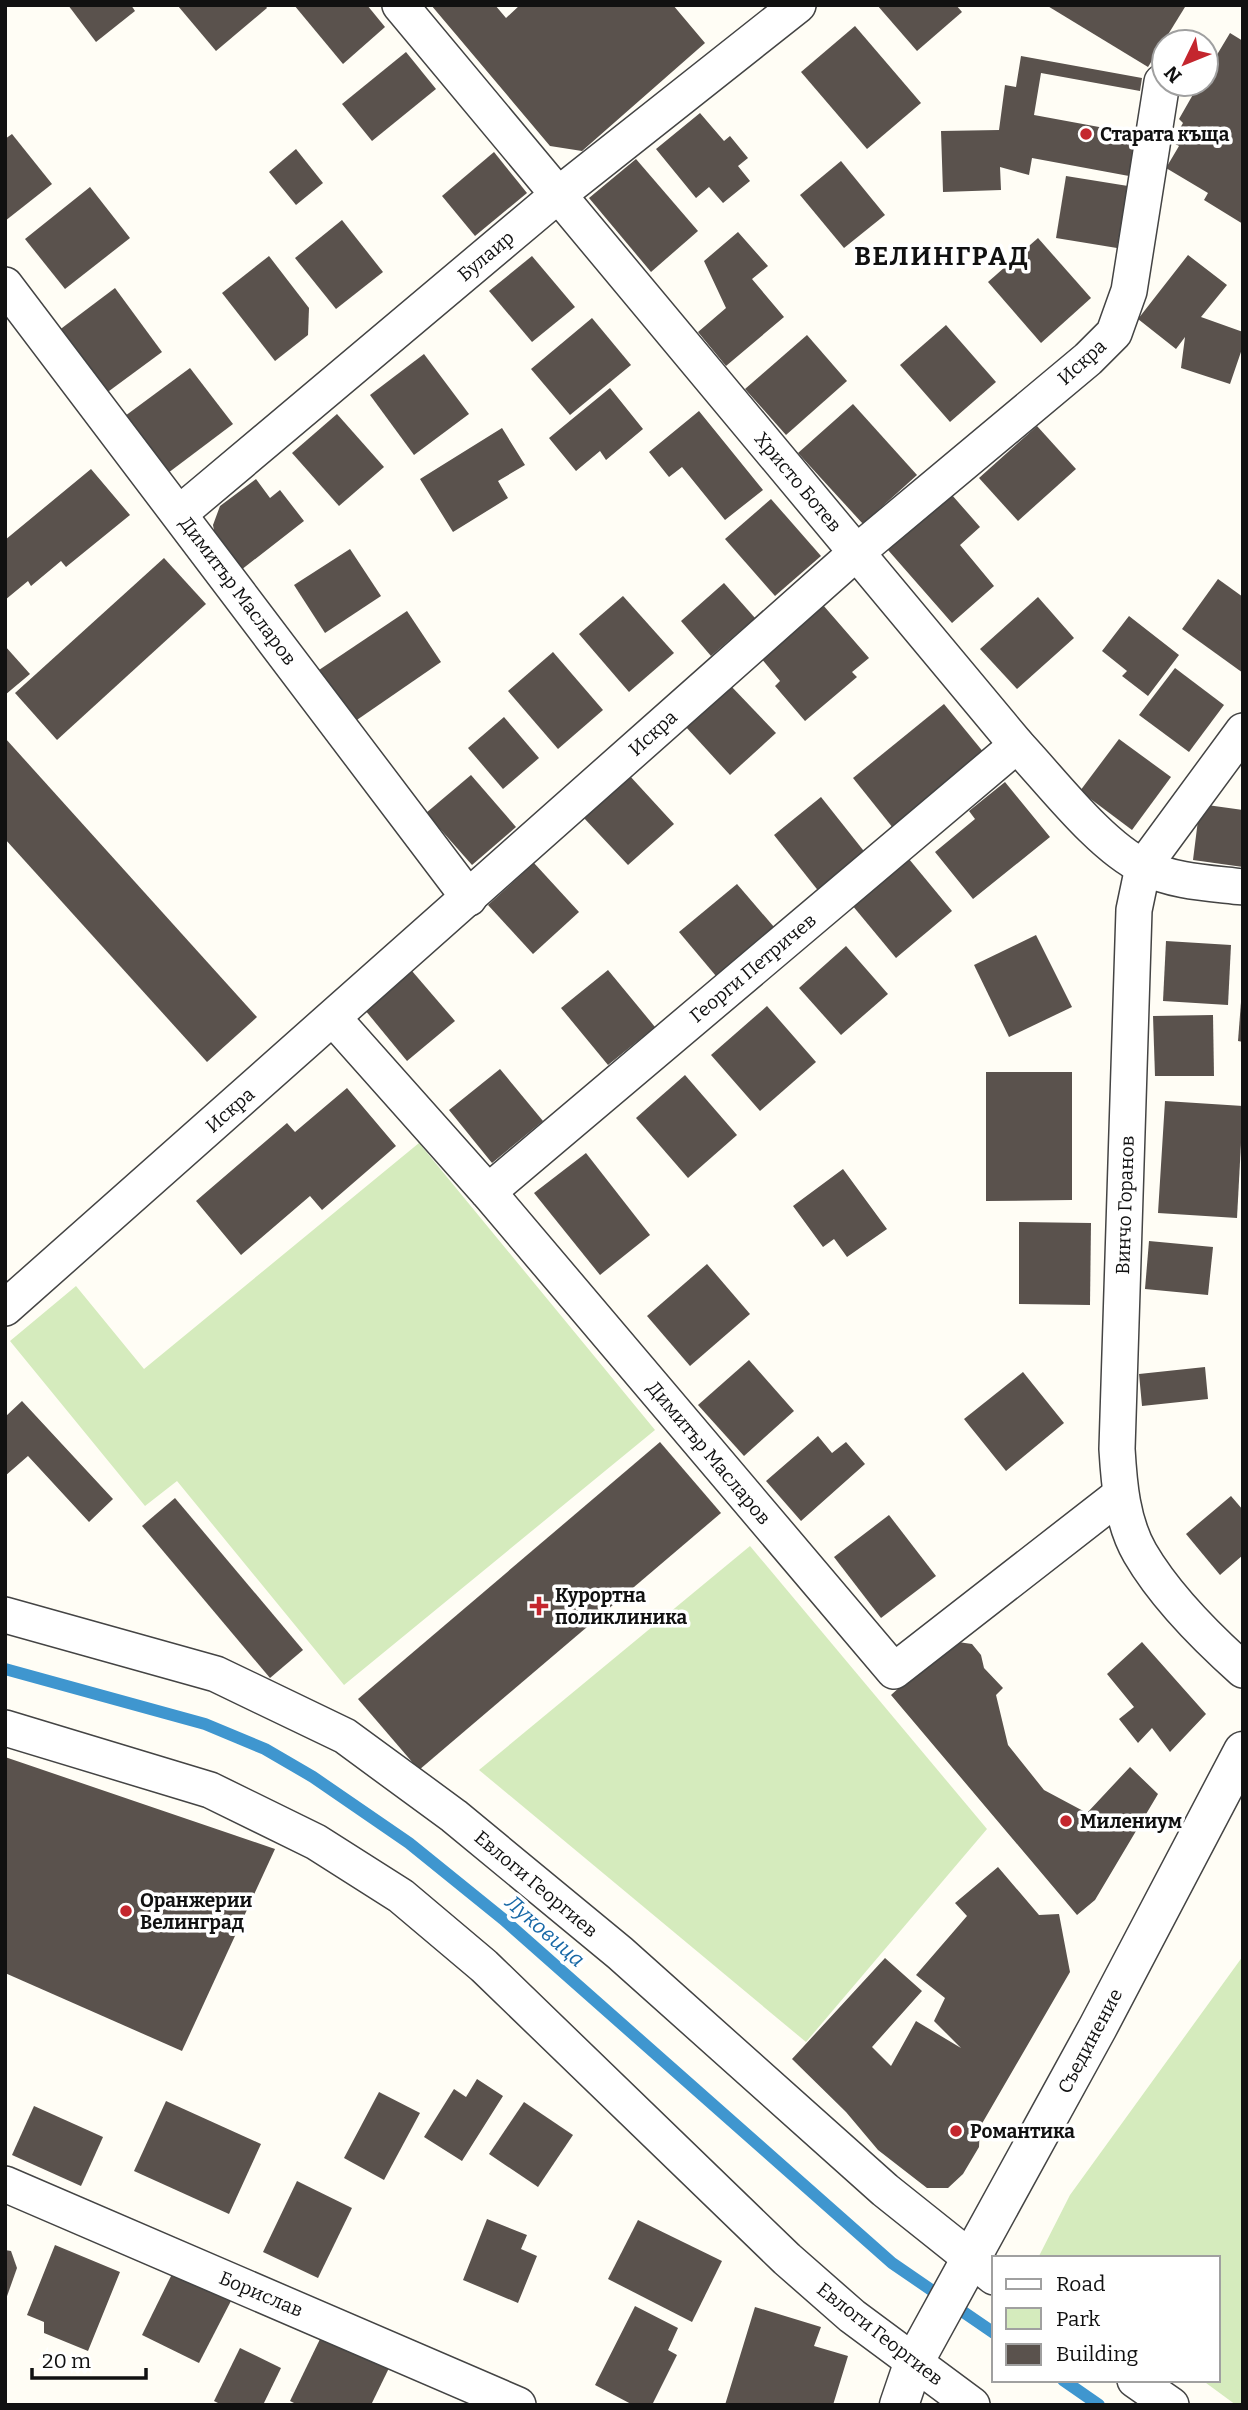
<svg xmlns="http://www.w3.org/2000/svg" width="1248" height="2410" font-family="Bitter,serif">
	<rect width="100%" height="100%" fill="#fffdf5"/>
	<!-- green -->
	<g fill="#d5ebbd">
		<polygon points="419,1143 655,1430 344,1685 177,1481 145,1506 10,1341 76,1286 144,1369"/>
		<polygon points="750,1546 987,1829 806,2042 479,1770"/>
		<polygon points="1243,1956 1243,2405 1236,2405 1202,2380 1218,2380 1218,2258 1038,2258 1070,2195"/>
	</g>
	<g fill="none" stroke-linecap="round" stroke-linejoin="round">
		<!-- stream -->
		<g stroke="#3f96cf" stroke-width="12">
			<polyline points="5,1669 205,1724 265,1749 313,1777 409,1843 503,1919 892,2263 994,2333"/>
			<polyline points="1063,2380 1099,2405"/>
		</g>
	</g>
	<!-- building -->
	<g fill="#5a524d">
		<polygon points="68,5 131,5 135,11 96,42"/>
		<polygon points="265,5 267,8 216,51 178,6"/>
		<polygon points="294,5 367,5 385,27 343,64"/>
		<polygon points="431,5 495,5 506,18 520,5 673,5 705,43 582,151 550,146"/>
		<polygon points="877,5 956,5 962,12 917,51"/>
		<polygon points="1046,5 1183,5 1185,7 1148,67"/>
		<polygon points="855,26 921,103 867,149 801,72"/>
		<polygon points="1230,33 1243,41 1243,224 1204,200 1208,193 1166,168 1179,146 1172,142 1183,123 1179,119 1199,84 1206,84 1206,73"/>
		<polygon points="406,52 436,89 372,141 342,104"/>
		<polygon points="1021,56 1142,78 1140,91 1041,73 1034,115 1137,134 1129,176 1032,158 1029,175 1000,167 1001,190 943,192 941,131 999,130 1005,85 1016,87"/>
		<polygon points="700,113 724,141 730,136 748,158 738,166 750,181 723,203 709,187 696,198 656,149"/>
		<polygon points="12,134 52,184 5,221 5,139"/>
		<polygon points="296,149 323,183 296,205 269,172"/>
		<polygon points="494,152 527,193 475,236 442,196"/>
		<polygon points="636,159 698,231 651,272 589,198"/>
		<polygon points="841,161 885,215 844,248 800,195"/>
		<polygon points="1066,176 1128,186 1117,248 1056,238"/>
		<polygon points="90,187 130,238 65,289 25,239"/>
		<polygon points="342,220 383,272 336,309 295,258"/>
		<polygon points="738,232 768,266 752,279 784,317 726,366 698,332 726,308 704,261"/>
		<polygon points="1038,238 1091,298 1041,343 988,282"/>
		<polygon points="1188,255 1227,285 1201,317 1243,332 1243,346 1230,384 1181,368 1185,337 1176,349 1138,319"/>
		<polygon points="269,256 309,308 308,335 275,361 222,293"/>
		<polygon points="532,256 575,307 532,342 489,291"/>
		<polygon points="115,288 162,352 105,394 58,331"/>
		<polygon points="592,318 631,365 570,415 531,369"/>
		<polygon points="946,325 996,382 950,422 900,365"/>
		<polygon points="807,335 847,381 786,435 745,389"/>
		<polygon points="424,354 469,414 414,455 370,395"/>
		<polygon points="190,368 233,424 168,473 125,416"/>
		<polygon points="610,388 643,429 606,460 600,451 576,471 549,438"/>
		<polygon points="853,404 917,475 863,524 798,453"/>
		<polygon points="699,411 763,490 725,520 682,467 669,477 649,452"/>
		<polygon points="337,414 384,467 339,506 292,453"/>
		<polygon points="1037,426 1076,469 1018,521 979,478"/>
		<polygon points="502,428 525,465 498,481 508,498 453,532 420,479"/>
		<polygon points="91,469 130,515 66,567 61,561 31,586 28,581 5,600 5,540"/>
		<polygon points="256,479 270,498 280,490 304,521 241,570 215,536 213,525 220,506"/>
		<polygon points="952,495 980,527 960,545 994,586 952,623 888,550"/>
		<polygon points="771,499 821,556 775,596 725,539"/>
		<polygon points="350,549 381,596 325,633 294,585"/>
		<polygon points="164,558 206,604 57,740 15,693"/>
		<polygon points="1218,579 1243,597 1243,673 1182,629"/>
		<polygon points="724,583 755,618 711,656 681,621"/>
		<polygon points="623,596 674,653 629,692 579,634"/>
		<polygon points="1038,597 1074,638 1017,689 980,649"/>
		<polygon points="823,605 869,658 852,672 857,677 805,721 775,686 780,681 761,658"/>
		<polygon points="407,611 441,662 351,724 316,672"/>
		<polygon points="1129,616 1179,655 1148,696 1122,676 1127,671 1102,651"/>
		<polygon points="5,646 30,674 5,695"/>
		<polygon points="553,652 603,710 558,749 508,691"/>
		<polygon points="1175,668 1224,705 1189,752 1139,715"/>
		<polygon points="730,685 776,733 730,775 685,726"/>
		<polygon points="944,704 989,759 897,833 853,778"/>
		<polygon points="504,717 539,758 503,789 468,748"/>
		<polygon points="5,738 257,1017 207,1062 5,839"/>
		<polygon points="1119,739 1171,777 1132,830 1080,791"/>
		<polygon points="471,775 516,827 472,865 426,813"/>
		<polygon points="629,775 674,824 628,865 583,817"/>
		<polygon points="1005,782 1050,837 973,899 935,852 975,819 969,811"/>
		<polygon points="821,797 867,855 820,893 774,835"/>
		<polygon points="1200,804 1243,810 1243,867 1193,860"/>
		<polygon points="909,859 952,911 896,958 852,905"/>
		<polygon points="534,863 579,912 533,954 488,905"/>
		<polygon points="737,884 774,927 716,976 679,932"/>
		<polygon points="1036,935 1072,1007 1009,1037 974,965"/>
		<polygon points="1166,941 1231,945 1228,1005 1163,1001"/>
		<polygon points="846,946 888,994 841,1035 799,988"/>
		<polygon points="608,970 655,1027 608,1065 561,1008"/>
		<polygon points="412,971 455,1021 407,1061 365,1010"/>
		<polygon points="1241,1002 1243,1002 1243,1042 1238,1041"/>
		<polygon points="767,1006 816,1062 760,1111 711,1055"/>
		<polygon points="1213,1015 1214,1076 1155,1076 1153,1016"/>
		<polygon points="500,1069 543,1121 492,1163 449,1110"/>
		<polygon points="986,1072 1072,1072 1072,1200 986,1201"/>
		<polygon points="685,1075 737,1135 688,1178 636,1118"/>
		<polygon points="347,1088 396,1146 322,1210 310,1196 241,1255 196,1201 287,1123 295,1132"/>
		<polygon points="1165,1101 1243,1106 1237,1218 1158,1213"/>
		<polygon points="586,1153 650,1235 600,1275 534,1193"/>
		<polygon points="843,1169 887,1229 847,1257 834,1239 823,1247 793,1206"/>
		<polygon points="1019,1222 1091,1223 1090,1305 1019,1304"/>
		<polygon points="1149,1241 1213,1247 1208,1295 1145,1289"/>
		<polygon points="707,1264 750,1314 690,1366 647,1316"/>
		<polygon points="749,1360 794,1411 744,1456 698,1405"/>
		<polygon points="1205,1367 1208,1399 1142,1406 1139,1374"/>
		<polygon points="1023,1372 1064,1423 1006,1471 964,1419"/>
		<polygon points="22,1401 113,1499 89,1522 28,1456 5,1476 5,1417"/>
		<polygon points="818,1436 832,1453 846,1442 865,1464 801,1521 766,1481"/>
		<polygon points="660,1442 721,1513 419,1770 358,1699"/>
		<polygon points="1231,1496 1243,1510 1243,1555 1220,1575 1186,1534"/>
		<polygon points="175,1498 303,1650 270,1678 142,1526"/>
		<polygon points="889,1515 936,1576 881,1618 834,1557"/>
		<polygon points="958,1642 972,1644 981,1655 984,1668 1003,1688 996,1695 1008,1745 1044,1790 1087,1813 1130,1767 1158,1794 1095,1900 1077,1915 891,1695 940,1651"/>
		<polygon points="1142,1642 1206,1714 1170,1752 1152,1728 1138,1743 1119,1719 1134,1707 1107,1674"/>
		<polygon points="5,1757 275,1849 182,2051 5,1973"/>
		<polygon points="998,1867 1039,1915 1059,1914 1070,1972 980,2127 979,2147 963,2174 948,2188 927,2188 878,2150 846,2112 792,2059 885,1958 922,1991 872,2047 891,2066 916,2021 961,2048 934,2021 945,1998 916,1975 967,1916 955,1903"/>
		<polygon points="477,2079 503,2096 462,2161 424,2137 454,2089 466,2097"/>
		<polygon points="379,2092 420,2113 384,2180 344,2158"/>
		<polygon points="166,2101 261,2144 229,2214 134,2171"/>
		<polygon points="524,2102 573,2135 538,2187 489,2154"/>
		<polygon points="34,2106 103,2137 81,2186 12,2155"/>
		<polygon points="297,2181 352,2208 318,2278 263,2252"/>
		<polygon points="487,2219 527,2235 521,2249 537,2256 518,2303 463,2280"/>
		<polygon points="638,2220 722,2261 692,2322 608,2279"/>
		<polygon points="55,2245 120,2272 88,2351 44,2333 44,2322 27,2315"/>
		<polygon points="5,2250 11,2251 17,2268 6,2299"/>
		<polygon points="174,2270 232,2299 199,2363 142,2335"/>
		<polygon points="635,2306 678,2328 668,2350 677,2355 652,2405 633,2405 595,2385"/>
		<polygon points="755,2307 821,2327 814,2346 848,2356 833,2405 725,2405"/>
		<polygon points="322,2335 389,2368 371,2405 298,2405 290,2401"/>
		<polygon points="240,2348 281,2368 263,2405 222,2405 214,2401"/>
	</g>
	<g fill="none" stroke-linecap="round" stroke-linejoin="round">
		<defs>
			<g id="minor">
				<path d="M400,5L1017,745C1051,781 1100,846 1144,867C1174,882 1210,883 1243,887"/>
				<polyline points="5,285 469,898"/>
				<polyline points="180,513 558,195 798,5"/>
				<path d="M1243,731L1143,867L1134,910L1117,1449C1119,1483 1122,1522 1140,1553C1165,1596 1206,1637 1243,1670"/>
				<polyline points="334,1019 488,1192 894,1671 1120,1495"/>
				<polyline points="488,1192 1017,745"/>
				<polyline points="5,1308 857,552 1088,359 1114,333 1129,291 1162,82"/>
				<polyline points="5,1615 216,1674 345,1736 454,1816 620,1953 885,2190 994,2277"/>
				<polyline points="5,1728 210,1790 316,1842 401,1896 484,1966 787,2259 852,2316 972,2405"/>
				<polyline points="5,2184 518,2405"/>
				<polyline points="1135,2380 1171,2405"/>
			</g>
			<polyline id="tertiary" points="899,2405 913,2364 1098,2027 1243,1751"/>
		</defs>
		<!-- minor casing -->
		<use href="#minor" stroke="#444" stroke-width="38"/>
		<!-- tertiary casing -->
		<use href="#tertiary" stroke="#444" stroke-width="41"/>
		<!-- minor -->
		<use href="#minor" stroke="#fff" stroke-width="35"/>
		<!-- tertiary -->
		<use href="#tertiary" stroke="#fff" stroke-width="38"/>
	</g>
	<!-- markers -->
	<g fill="#c4262e" stroke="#fff" stroke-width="2.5">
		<circle cx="1086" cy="134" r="7"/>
		<path d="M535.5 1595.5h7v7h7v7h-7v7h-7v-7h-7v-7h7z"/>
		<circle cx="1066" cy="1821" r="7"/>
		<circle cx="126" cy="1911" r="7"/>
		<circle cx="956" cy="2131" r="7"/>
	</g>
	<g text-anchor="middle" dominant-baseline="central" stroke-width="7" stroke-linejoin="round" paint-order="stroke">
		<!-- poi labels -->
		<g font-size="19" font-weight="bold" fill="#111" stroke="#fff" text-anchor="start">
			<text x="1100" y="134">Старата къща</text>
			<text x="555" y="1595">Курортна<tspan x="555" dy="22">поликлиника</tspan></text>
			<text x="1080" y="1821">Милениум</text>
			<text x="140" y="1900">Оранжерии<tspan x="140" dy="22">Велинград</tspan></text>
			<text x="970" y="2131">Романтика</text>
		</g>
		<!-- street labels -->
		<g font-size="19" fill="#111" stroke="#fff">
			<text transform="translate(486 256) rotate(-40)">Булаир</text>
			<text transform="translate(1082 362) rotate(-42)">Искра</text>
			<text transform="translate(798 482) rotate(50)">Христо Ботев</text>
			<text transform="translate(238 591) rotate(53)">Димитър Масларов</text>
			<text transform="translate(653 733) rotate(-42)">Искра</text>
			<text transform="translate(753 968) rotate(-40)">Георги Петричев</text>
			<text transform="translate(230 1110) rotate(-41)">Искра</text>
			<text transform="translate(1125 1205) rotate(-88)">Винчо Горанов</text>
			<text transform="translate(709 1453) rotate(50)">Димитър Масларов</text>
			<text transform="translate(536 1884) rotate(40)">Евлоги Георгиев</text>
			<text transform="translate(1090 2041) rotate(-62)">Съединение</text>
			<text transform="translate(261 2294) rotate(23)">Борислав</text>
			<text transform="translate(880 2334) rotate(38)">Евлоги Георгиев</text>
		</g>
		<!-- water labels -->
		<g font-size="21" font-style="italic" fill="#1768a6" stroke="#fff">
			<text transform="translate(545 1931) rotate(41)">Луковица</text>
		</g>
		<!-- district labels -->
		<g font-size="26" font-weight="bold" letter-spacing="2" fill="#111" stroke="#fff">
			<text x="942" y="256">ВЕЛИНГРАД</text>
		</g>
	</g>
	<!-- border -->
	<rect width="1248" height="2410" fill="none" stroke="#111111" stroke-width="14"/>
	<!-- legend -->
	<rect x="992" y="2256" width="228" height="126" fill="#ffffff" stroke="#a0a0a0" stroke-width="2"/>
	<rect x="1006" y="2279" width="35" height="10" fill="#ffffff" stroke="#a0a0a0" stroke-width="2"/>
	<text x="1056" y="2291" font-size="21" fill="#111111">Road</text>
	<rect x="1006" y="2308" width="35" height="21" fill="#d5ebbd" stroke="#a0a0a0" stroke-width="2"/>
	<text x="1056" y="2326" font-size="21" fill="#111111">Park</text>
	<rect x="1006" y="2344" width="35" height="21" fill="#5a524d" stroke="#a0a0a0" stroke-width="2"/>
	<text x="1056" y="2361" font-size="21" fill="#111111">Building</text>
	<!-- north arrow -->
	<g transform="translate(1185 63) rotate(227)"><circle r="33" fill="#ffffff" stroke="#a0a0a0" stroke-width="2"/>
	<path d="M0-5L12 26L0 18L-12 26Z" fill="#c4262e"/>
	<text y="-10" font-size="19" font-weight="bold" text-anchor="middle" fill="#111111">N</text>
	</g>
	<!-- scale -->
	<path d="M32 2368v10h114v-10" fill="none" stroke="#111111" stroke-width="3.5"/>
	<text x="42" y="2368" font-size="21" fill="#111111" stroke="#ffffff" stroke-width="5" paint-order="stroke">20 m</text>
</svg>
